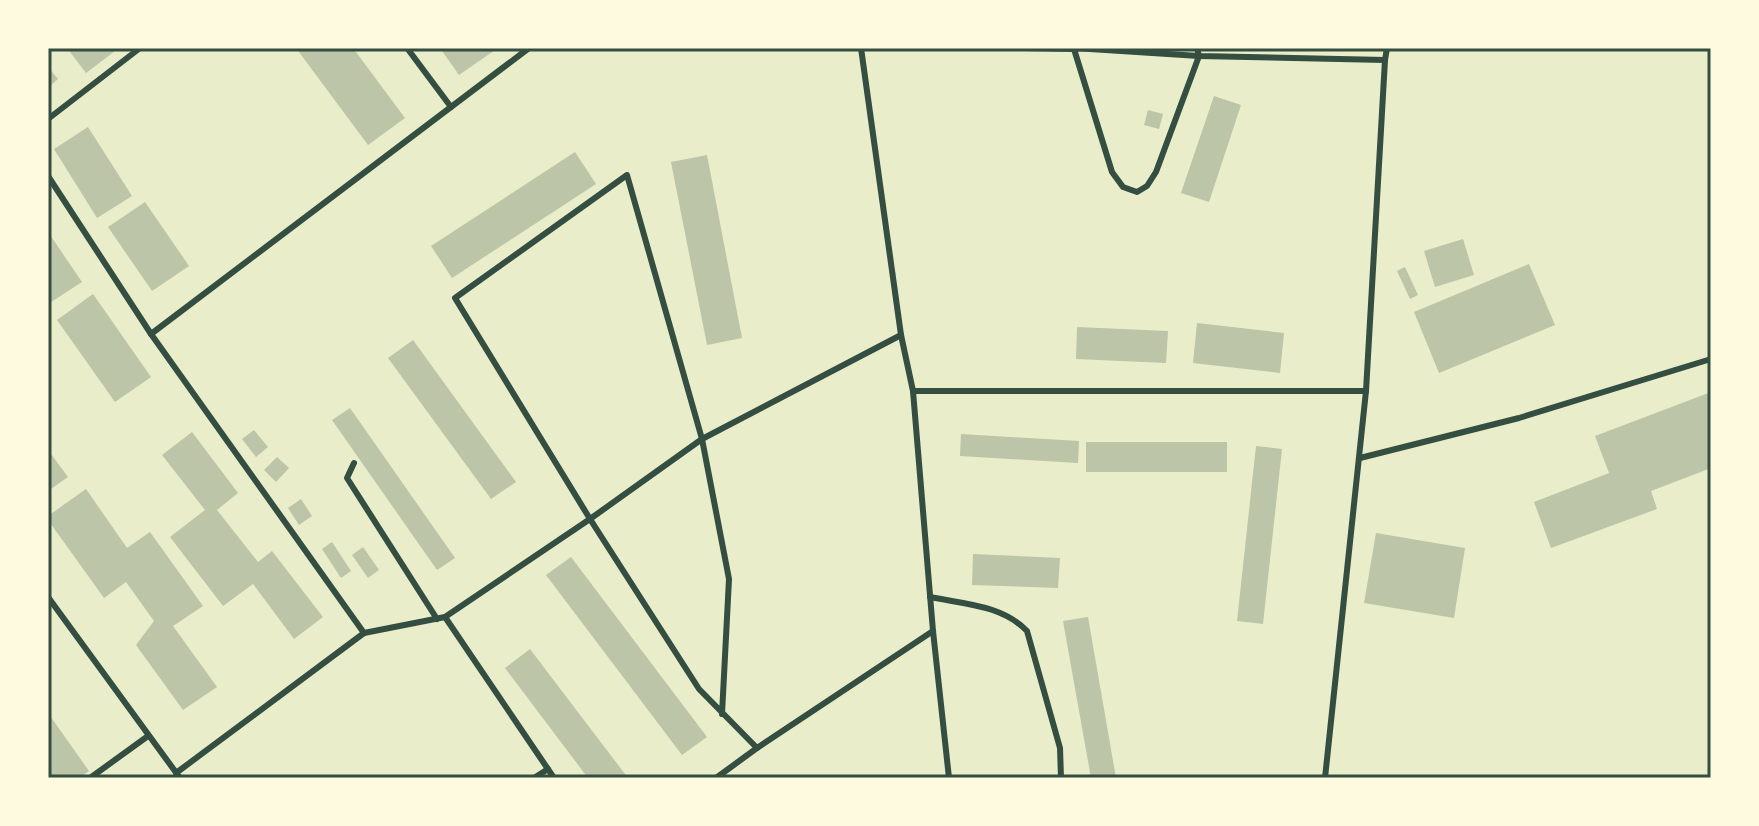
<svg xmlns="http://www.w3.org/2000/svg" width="1759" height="826" font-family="Manrope,sans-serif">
	<rect width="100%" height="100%" fill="#e9edc9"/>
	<!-- building -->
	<g fill="#bcc5a7">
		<polygon points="67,48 119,48 86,73"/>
		<polygon points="296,48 353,48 405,118 368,145"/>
		<polygon points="440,48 498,48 459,75"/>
		<polygon points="48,67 58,79 48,88"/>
		<polygon points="1214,96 1241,105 1209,202 1181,193"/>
		<polygon points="1148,110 1163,114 1159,129 1144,125"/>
		<polygon points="88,127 132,196 97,218 54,149"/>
		<polygon points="575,152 596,184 452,278 431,246"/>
		<polygon points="707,155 742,338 707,345 671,162"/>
		<polygon points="145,202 189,266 152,291 108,227"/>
		<polygon points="48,232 82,282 48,304"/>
		<polygon points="1463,239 1474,275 1435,287 1424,251"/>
		<polygon points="1529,264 1555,325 1439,373 1414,312"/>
		<polygon points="1405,267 1418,295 1410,299 1397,271"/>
		<polygon points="93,294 151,377 115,402 57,320"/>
		<polygon points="1197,323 1284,333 1280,373 1193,363"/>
		<polygon points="1077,327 1168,331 1166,363 1076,359"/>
		<polygon points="413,340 516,482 491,499 388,358"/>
		<polygon points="1711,392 1711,468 1651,491 1657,509 1551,548 1534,502 1609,473 1595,436"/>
		<polygon points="350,408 455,558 437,570 332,420"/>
		<polygon points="254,430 268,447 256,457 242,439"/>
		<polygon points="192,432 238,493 217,510 258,562 272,551 323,617 294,639 253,584 223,606 170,537 205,510 162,455"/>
		<polygon points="961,434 1079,441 1078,463 960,456"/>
		<rect x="1086" y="442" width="141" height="30"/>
		<polygon points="1256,446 1282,449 1263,624 1237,621"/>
		<polygon points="48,450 68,477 48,491"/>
		<polygon points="277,457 289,468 276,482 264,470"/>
		<polygon points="86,489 127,548 150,532 203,606 173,626 217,687 183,710 136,645 154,621 126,582 104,598 48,520 48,516"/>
		<polygon points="301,499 312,516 299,525 288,508"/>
		<polygon points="1376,533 1465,548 1454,618 1364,603"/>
		<polygon points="332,542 351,571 341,578 322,549"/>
		<polygon points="363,547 379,570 368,578 352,555"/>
		<polygon points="973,554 1060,558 1058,588 972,585"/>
		<polygon points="571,557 707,737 682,755 546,575"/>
		<polygon points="1088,617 1116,778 1091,778 1063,621"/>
		<polygon points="530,649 628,778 588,778 505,668"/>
		<polygon points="48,713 89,771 79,778 48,778"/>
	</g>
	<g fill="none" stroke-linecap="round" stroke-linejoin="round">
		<!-- service -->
		<g stroke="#344e41" stroke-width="6">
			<polyline points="407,48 451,107"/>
			<polyline points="861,48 901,335 913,391"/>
			<polyline points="1025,48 1074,49 1112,172 1123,187 1137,192 1147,186 1156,172 1199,56 1074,48"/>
			<polyline points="1197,48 1199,56 1385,60"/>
			<polyline points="48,119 140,48"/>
			<polyline points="48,176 151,334 529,48"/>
			<polyline points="151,334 364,633 176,773"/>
			<polyline points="1360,458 1519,418 1711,359"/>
			<polyline points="354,463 347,478 437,619"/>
			<polyline points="48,597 180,778"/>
			<path d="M930,597C964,604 1002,605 1027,631L1060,748L1061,778"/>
			<polyline points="445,617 590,519 702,439 901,335"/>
			<polyline points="364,633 445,617 554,778"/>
			<polyline points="722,714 729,579 702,439 627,175 455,298 590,519 699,689 757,748 933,631"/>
			<polyline points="90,778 148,736"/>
			<polyline points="534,778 548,769"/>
			<polyline points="716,778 757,748"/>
			<polyline points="949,778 933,631 913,391 1366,391"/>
			<polyline points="1325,778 1366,391 1385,60 1387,48"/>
		</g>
	</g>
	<!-- border -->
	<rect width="1759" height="826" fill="none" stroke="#fefae0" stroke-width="100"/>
	<rect x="50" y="50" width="1659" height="726" fill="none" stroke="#344e41" stroke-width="3"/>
</svg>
